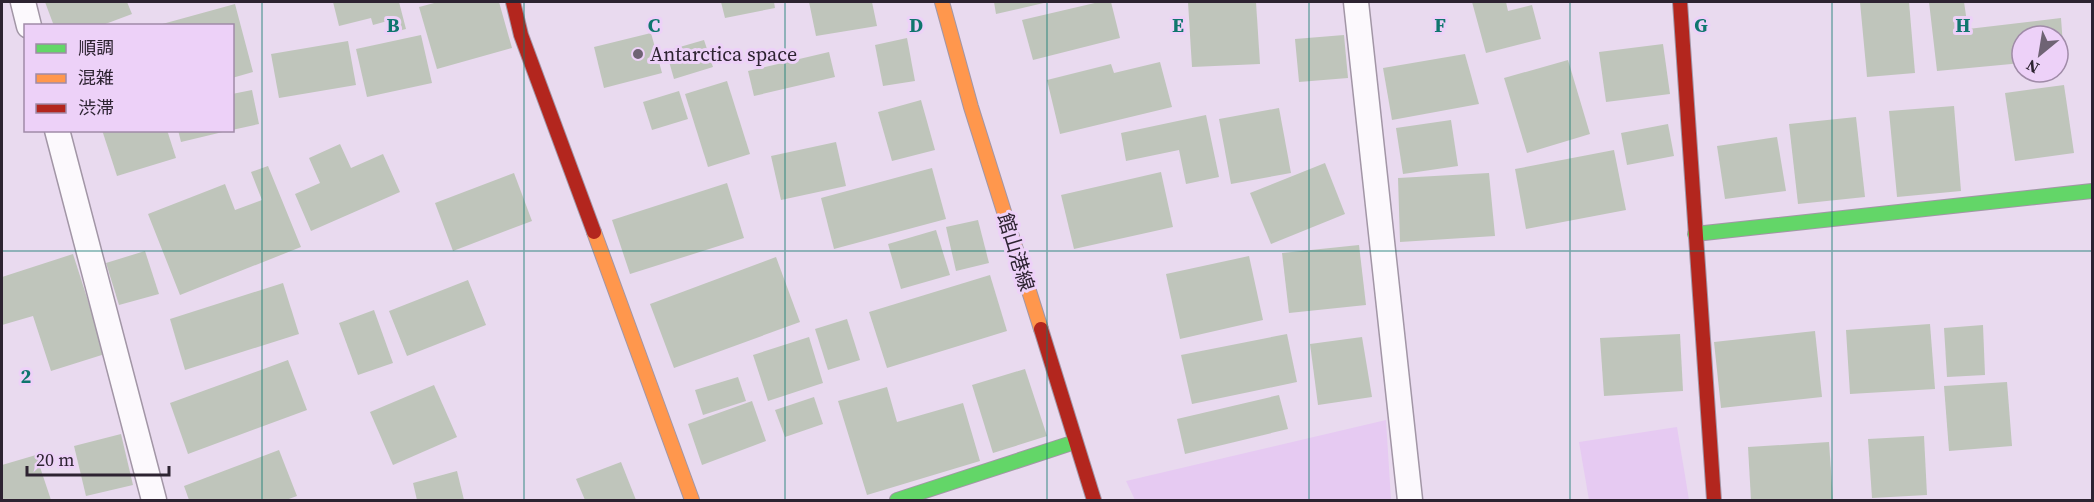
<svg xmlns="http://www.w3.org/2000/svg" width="2094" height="502" font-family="'Source Serif 4','Noto Sans JP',serif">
	<rect width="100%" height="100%" fill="#e9daef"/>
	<!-- green -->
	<g fill="#e6caf2">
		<polygon points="1386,420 1391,500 1135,500 1126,481"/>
		<polygon points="1677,427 1689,500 1589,500 1579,442"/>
	</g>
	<!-- building -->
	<g fill="#bfc5bb">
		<polygon points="45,2 127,2 132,14 100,26 54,26"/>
		<polygon points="333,2 399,2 406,29 394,32 391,20 373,25 371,18 339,26"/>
		<polygon points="438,2 499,2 512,48 437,69 419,7"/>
		<polygon points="721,2 774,2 775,8 725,18"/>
		<polygon points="809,2 872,2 877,26 816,36"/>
		<polygon points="994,2 1048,2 996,14"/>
		<polygon points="1099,2 1111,2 1120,38 1033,60 1022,20"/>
		<polygon points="1188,2 1256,2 1260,64 1192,67"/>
		<polygon points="1472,2 1506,2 1508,11 1532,5 1541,39 1486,53"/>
		<polygon points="1860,2 1909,2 1915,73 1867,77"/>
		<polygon points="1929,2 1964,2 1968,29 2061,18 2064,59 2058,59 2058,36 2022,36 2022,63 1937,71"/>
		<polygon points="235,4 253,72 232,78 232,26 155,26"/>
		<polygon points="651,33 662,73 604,88 594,47"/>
		<polygon points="421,35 432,83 367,97 356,49"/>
		<polygon points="1344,35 1348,78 1299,82 1295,39"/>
		<polygon points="907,38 915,81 883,86 875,45"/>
		<polygon points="704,40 713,67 674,79 666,51"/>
		<polygon points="348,41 356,85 279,98 271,54"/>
		<polygon points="1663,44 1670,94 1606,102 1599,52"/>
		<polygon points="829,52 835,77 754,96 748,71"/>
		<polygon points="1465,54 1479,104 1392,120 1383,68"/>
		<polygon points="1568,60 1590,134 1527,153 1504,78"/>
		<polygon points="1160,62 1172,107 1060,134 1047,80 1111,64 1114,73"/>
		<polygon points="727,81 750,154 708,167 685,94"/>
		<polygon points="2064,85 2074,153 2015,161 2005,93"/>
		<polygon points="252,90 259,124 232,130 232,94"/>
		<polygon points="679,91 688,119 652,130 643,102"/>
		<polygon points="921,100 935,150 892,161 878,112"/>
		<polygon points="1954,106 1961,191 1897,197 1889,111"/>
		<polygon points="1279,108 1291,173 1231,184 1219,119"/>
		<polygon points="1206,115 1219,177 1186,184 1179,150 1126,161 1121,133"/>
		<polygon points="1856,117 1865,197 1798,204 1789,124"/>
		<polygon points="1451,120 1458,166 1403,174 1396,128"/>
		<polygon points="1668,124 1674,156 1627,165 1621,133"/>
		<polygon points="102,130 167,130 176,158 117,176"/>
		<polygon points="178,130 227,130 227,131 181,142"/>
		<polygon points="1777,137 1786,191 1725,199 1717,146"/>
		<polygon points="836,142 846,186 781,200 771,156"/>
		<polygon points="340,144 351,168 383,154 400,192 311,231 295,194 320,183 309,158"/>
		<polygon points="1614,150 1626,210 1526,229 1515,169"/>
		<polygon points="1325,163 1345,214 1271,244 1250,193"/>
		<polygon points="268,166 301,247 180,295 148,214 225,184 235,210 262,200 251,172"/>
		<polygon points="932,168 946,219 834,249 821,198"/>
		<polygon points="1161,172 1173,227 1074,249 1061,195"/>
		<polygon points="514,173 532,221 453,251 435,203"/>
		<polygon points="1489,173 1495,236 1400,242 1398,178"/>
		<polygon points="727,183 744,238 630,274 612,220"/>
		<polygon points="978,220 989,263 956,271 946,227"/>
		<polygon points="936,230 950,275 901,289 888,244"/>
		<polygon points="1359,245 1366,305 1289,313 1282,253"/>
		<polygon points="145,251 159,294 119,305 106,263"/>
		<polygon points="73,254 105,354 51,371 33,316 2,325 2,277"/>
		<polygon points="1249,256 1263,320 1180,339 1166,274"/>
		<polygon points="776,257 800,322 674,368 650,304"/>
		<polygon points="990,275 1007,331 887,368 869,312"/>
		<polygon points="468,280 486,325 407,356 389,311"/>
		<polygon points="283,283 299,334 185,370 170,319"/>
		<polygon points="374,310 393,363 358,375 339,323"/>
		<polygon points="847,319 860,360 828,370 815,329"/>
		<polygon points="1930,324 1935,389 1850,394 1846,330"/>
		<polygon points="1983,325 1985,375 1947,377 1944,328"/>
		<polygon points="1815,331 1822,397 1721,408 1714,342"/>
		<polygon points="1287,334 1297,382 1192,404 1181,355"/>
		<polygon points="1680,334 1683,391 1604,396 1600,338"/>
		<polygon points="809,337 823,383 768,401 753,355"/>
		<polygon points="1362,337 1372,397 1318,405 1310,344"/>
		<polygon points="288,360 307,410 188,454 170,403"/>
		<polygon points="1025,369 1047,436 993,453 972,385"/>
		<polygon points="738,377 746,401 703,415 695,390"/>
		<polygon points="2007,382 2012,446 1949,451 1944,386"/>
		<polygon points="434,385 457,437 393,465 370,412"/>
		<polygon points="887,387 897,422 963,403 980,461 867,495 838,401"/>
		<polygon points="1279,395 1288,429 1185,454 1177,419"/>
		<polygon points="814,397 823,424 785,437 775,410"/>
		<polygon points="752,401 766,441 702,465 688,424"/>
		<polygon points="121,434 133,485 86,496 74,446"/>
		<polygon points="1924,436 1927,495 1872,498 1868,439"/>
		<polygon points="1829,442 1833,500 1751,500 1748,447"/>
		<polygon points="279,450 297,496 286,500 189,500 184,486"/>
		<polygon points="36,455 51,500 2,500 2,465"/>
		<polygon points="621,462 636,500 585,500 576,479"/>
		<polygon points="457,471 464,500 417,500 413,483"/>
	</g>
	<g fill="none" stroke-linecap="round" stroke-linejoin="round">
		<defs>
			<g id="lane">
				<polyline points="23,2 29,26"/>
				<polyline points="1356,2 1410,500"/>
				<polyline points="57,130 154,500"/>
			</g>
			<g id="fast">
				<polyline points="1695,234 2092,191"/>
				<polyline points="897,500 1075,442"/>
			</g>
			<g id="slow">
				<polyline points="942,2 971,107 1041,329"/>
				<polyline points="594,232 692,500"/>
			</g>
			<g id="jam">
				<polyline points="513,2 521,35 594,232"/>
				<polyline points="1680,2 1714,500"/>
				<polyline points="1041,329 1094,500"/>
			</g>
		</defs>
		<!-- lane casing -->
		<use href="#lane" stroke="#a296a6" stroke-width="27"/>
		<!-- fast casing -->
		<use href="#fast" stroke="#a296a6" stroke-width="16"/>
		<!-- slow casing -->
		<use href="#slow" stroke="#a296a6" stroke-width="16"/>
		<!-- jam casing -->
		<use href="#jam" stroke="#a296a6" stroke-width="16"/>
		<!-- lane -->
		<use href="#lane" stroke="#fcf9fd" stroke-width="24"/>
		<!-- fast -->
		<use href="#fast" stroke="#63d668" stroke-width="14"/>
		<!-- slow -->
		<use href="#slow" stroke="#ff974d" stroke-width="14"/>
		<!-- jam -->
		<use href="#jam" stroke="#b3261e" stroke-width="14"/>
	</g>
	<!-- grid -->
	<path fill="none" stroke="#0f766e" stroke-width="1.5" stroke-opacity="0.55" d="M262,2V500M524,2V500M785,2V500M1047,2V500M1309,2V500M1570,2V500M1832,2V500M2,251H2092"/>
	<!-- markers -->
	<circle fill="#6f6374" stroke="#edd1f8" stroke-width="2" cx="638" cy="54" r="6"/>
	<g text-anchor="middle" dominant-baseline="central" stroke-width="6" stroke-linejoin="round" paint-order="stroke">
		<!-- poi labels -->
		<g font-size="20" fill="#2d2331" stroke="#edd1f8" text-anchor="start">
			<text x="650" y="54">Antarctica space</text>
		</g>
		<!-- street labels -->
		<g font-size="20" fill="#2d2331" stroke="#edd1f8">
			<text transform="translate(1016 252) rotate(73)">館山港線</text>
		</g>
	</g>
	<g font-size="20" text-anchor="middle" font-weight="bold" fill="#0f766e" stroke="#edd1f8" stroke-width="6" stroke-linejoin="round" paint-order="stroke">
		<text x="393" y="32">B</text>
		<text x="654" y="32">C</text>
		<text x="916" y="32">D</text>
		<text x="1178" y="32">E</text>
		<text x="1440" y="32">F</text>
		<text x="1701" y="32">G</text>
		<text x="1963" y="32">H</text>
		<text x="26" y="383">2</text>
	</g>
	<!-- border -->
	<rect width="2094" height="502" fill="none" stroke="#2d2331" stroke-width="6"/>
	<!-- legend -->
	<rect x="24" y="24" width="210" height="108" fill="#edd1f8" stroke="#a08ba8" stroke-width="1.5"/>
	<rect x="36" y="44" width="30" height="9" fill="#63d668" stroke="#a08ba8" stroke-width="1.5"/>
	<text x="78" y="54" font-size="18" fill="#2d2331">順調</text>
	<rect x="36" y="74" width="30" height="9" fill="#ff974d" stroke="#a08ba8" stroke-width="1.5"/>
	<text x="78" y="84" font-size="18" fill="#2d2331">混雑</text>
	<rect x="36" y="104" width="30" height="9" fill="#b3261e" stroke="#a08ba8" stroke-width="1.5"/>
	<text x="78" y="114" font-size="18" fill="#2d2331">渋滞</text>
	<!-- north arrow -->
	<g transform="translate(2040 54) rotate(210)"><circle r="28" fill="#edd1f8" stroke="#a08ba8" stroke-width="1.5"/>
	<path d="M0-4.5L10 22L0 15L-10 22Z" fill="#6f6374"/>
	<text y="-9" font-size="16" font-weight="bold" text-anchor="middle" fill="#2d2331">N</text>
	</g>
	<!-- scale -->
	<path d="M27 466v9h142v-9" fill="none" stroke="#2d2331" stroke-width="3"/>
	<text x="36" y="466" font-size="18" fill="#2d2331" stroke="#edd1f8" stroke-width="4.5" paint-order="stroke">20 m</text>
</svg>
